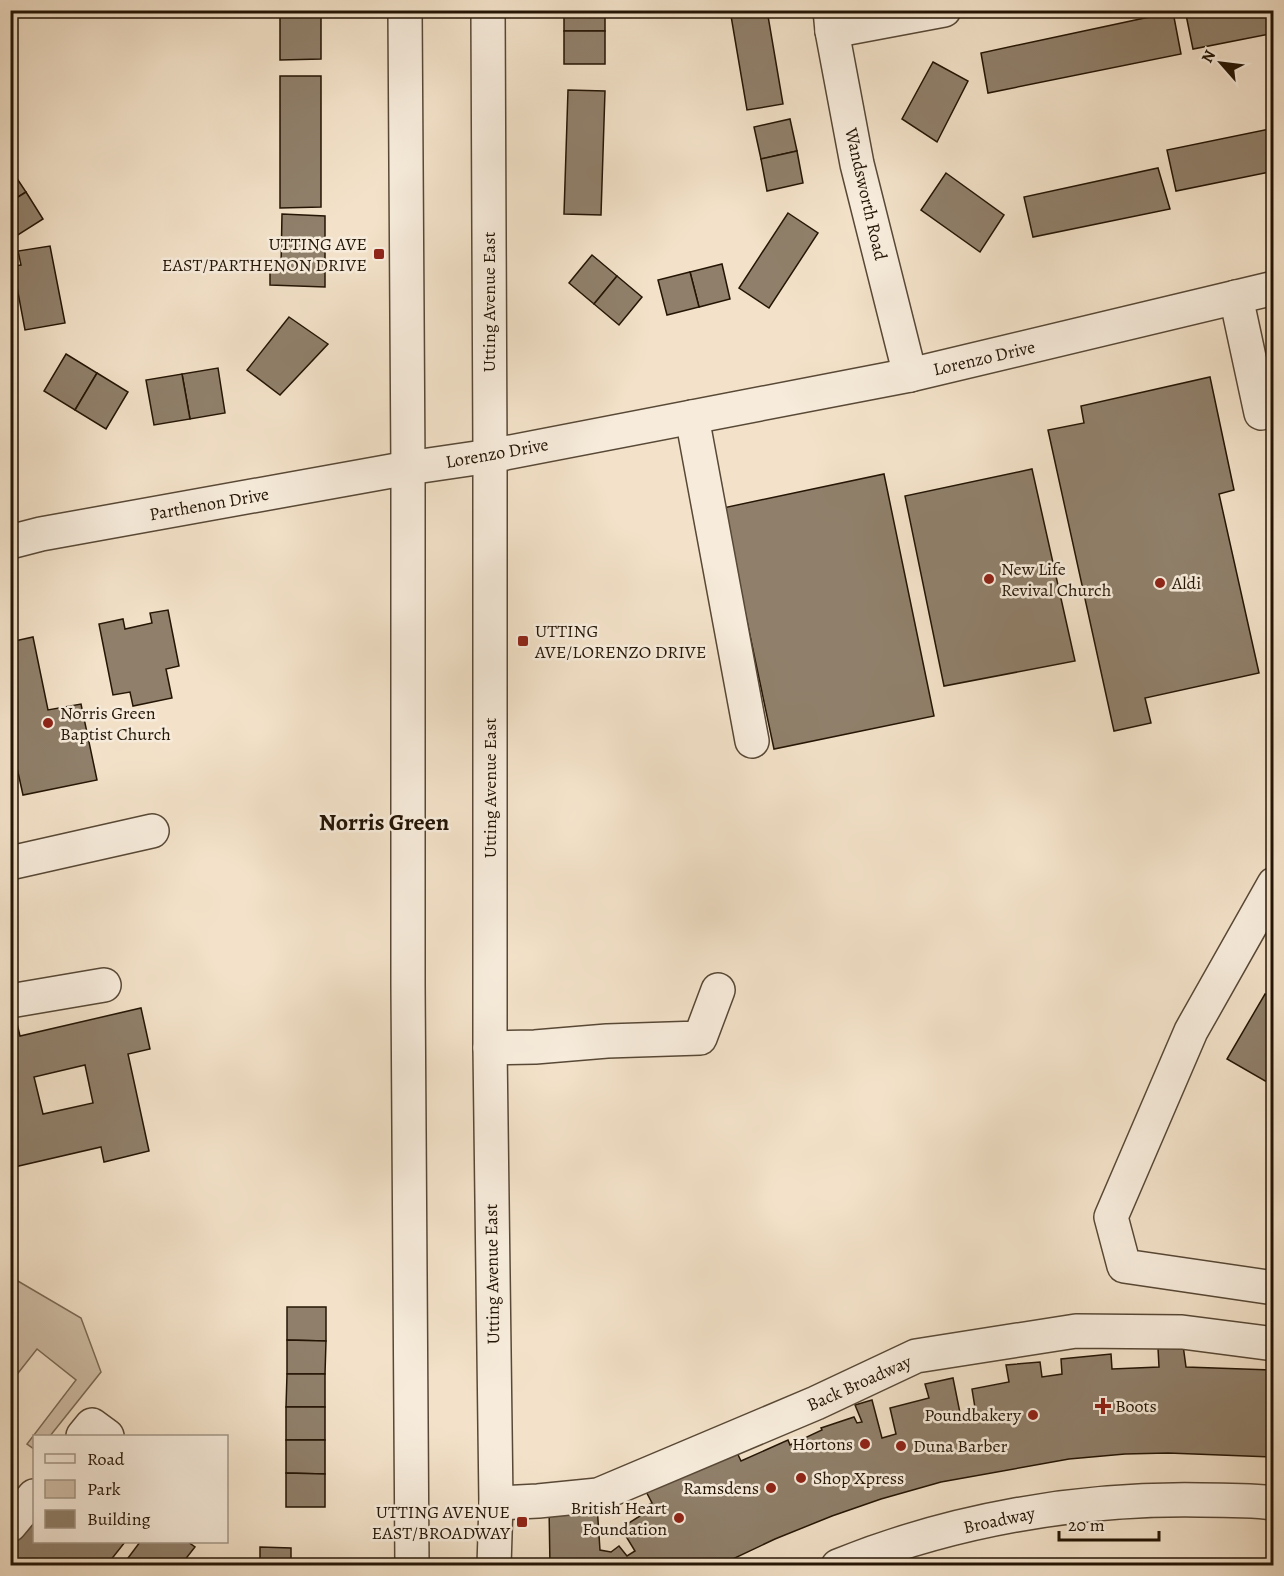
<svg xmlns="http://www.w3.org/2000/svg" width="1284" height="1576" font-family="Alegreya,serif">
	<rect width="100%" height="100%" fill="#f3e2c9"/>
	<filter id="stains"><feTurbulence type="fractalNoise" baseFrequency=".00333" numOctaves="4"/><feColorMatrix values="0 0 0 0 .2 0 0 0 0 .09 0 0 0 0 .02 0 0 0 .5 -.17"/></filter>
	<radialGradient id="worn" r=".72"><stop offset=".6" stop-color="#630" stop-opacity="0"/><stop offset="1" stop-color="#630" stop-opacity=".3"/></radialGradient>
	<!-- green -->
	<polygon fill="#d0bfa8" stroke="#7a6a56" stroke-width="1.5" points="11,1277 81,1318 101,1372 50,1436 34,1436 34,1449 27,1444 76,1380 37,1349 11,1382"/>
	<!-- building -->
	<g fill="#90806b" stroke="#241505" stroke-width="1.5" fill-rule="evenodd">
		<polygon points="280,10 321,10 321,59 280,60"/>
		<rect x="564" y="10" width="41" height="21"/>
		<polygon points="730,10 767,10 783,104 747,110"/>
		<polygon points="1185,10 1274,10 1274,33 1193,49"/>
		<polygon points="1173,12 1181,54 988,93 981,53"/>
		<rect x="564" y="31" width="41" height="33"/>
		<polygon points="933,62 968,81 937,142 902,119"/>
		<polygon points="280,76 321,76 321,207 280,208"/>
		<polygon points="568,90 605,91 601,215 564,214"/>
		<polygon points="790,119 797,151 761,159 754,127"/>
		<polygon points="1274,128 1274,171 1176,191 1167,150"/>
		<polygon points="797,151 803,183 767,191 761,159"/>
		<polygon points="10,168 26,192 10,202"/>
		<polygon points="1158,168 1170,209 1033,237 1024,197"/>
		<polygon points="946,173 1004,215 980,252 921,210"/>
		<polygon points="26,192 43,219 10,240 10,202"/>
		<polygon points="788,213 818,233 769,308 739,288"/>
		<polygon points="282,214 325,216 325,287 270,285 270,266 281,267"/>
		<polygon points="50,246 65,323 25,330 13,266 21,265 18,251"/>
		<polygon points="592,255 617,276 594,304 569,283"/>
		<polygon points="722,264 730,299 699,307 690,272"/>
		<polygon points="690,272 699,307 667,315 658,280"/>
		<polygon points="617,276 642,297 619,325 594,304"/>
		<polygon points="289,317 328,344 280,395 247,370"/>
		<polygon points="66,354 97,373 75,410 44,391"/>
		<polygon points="218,368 225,413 190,419 182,374"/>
		<polygon points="97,373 128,392 106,429 75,410"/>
		<polygon points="182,374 190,419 154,425 146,380"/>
		<polygon points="1210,377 1234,490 1219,494 1259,673 1145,698 1151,723 1114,731 1048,430 1084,423 1081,406"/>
		<polygon points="1032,469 1075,661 944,686 905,496"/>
		<polygon points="884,474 934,716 774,749 723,508"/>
		<polygon points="168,610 179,666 166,669 172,698 133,706 130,692 113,695 99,624 123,619 125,629 152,623 150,613"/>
		<polygon points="33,637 48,710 81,704 97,780 23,795 10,736 10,642"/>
		<polygon points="1265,994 1274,999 1274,1086 1227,1059"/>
		<path d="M13,1007L20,1036L141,1008L150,1049L128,1054L149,1151L104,1162L101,1147L10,1168V1008ZM85,1065L93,1103L43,1114L34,1077Z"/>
		<polygon points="287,1307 326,1307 326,1341 287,1340"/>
		<polygon points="287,1340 326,1341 325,1374 287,1374"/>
		<polygon points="1183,1345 1186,1367 1274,1370 1274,1457 1168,1453 1125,1454 1069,1459 941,1482 881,1499 832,1516 775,1539 718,1566 550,1566 549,1506 597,1505 600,1550 611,1552 619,1546 627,1556 635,1551 621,1528 640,1516 637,1511 652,1503 641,1482 733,1444 741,1461 788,1440 790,1445 822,1430 821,1428 854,1417 857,1423 862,1422 855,1405 872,1400 882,1438 896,1434 890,1408 929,1398 925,1384 953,1378 961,1418 976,1414 972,1389 1009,1382 1006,1365 1040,1362 1042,1377 1062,1374 1061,1359 1111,1354 1112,1369 1159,1367 1158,1348"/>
		<polygon points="287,1374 325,1374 325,1407 286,1407"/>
		<rect x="286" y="1407" width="39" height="33"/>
		<polygon points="286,1440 325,1440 325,1474 286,1473"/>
		<polygon points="286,1473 325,1474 325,1507 286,1507"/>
		<polygon points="34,1510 34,1542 125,1542 106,1566 17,1566 10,1560 10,1541"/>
		<polygon points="140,1542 188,1542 195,1547 180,1566 122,1566"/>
		<polygon points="260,1547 291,1548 291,1566 260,1566"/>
	</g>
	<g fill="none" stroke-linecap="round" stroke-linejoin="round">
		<defs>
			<g id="minor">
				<polyline points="405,10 408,468 408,984 412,1566"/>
				<polyline points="488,10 490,456 490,1048 496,1503 494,1566"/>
				<polyline points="830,10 832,31 857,164 910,375"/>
				<polyline points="832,31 944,10"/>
				<polyline points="1236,297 1261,413"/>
				<polyline points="692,417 752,741"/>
				<polyline points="10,542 41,534 408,468 490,456 910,375 1274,288"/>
				<polyline points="10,863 152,831"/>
				<polyline points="1274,884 1191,1031 1111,1217 1124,1266 1274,1288"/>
				<polyline points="10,1001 104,985"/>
				<polyline points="490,1048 535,1047 607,1041 700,1038 718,990"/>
				<polyline points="83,1436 92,1425 107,1436"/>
				<polyline points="496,1503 538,1501 598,1495 816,1403 916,1356 1076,1331 1182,1332 1274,1344"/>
				<polyline points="10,1525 34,1496"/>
				<path d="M838,1566C951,1520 1078,1498 1200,1500C1224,1500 1250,1500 1274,1503"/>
			</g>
		</defs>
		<!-- minor casing -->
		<use href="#minor" stroke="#584836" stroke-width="36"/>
		<!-- minor -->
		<use href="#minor" stroke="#f7ecdc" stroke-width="33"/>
	</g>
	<!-- markers -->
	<g fill="#8f2418" stroke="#f7ecdc" stroke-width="2">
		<rect x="373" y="248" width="12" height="12" rx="3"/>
		<circle cx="989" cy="579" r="6"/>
		<circle cx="1160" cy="583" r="6"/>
		<rect x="517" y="635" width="12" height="12" rx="3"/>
		<circle cx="48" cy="723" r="6"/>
		<path d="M1100 1397h6v6h6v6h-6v6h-6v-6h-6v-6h6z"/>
		<circle cx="1033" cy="1415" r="6"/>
		<circle cx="865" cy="1444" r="6"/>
		<circle cx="901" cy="1446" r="6"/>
		<circle cx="801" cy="1478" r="6"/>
		<circle cx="771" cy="1488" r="6"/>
		<circle cx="679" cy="1518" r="6"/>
		<rect x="516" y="1516" width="12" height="12" rx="3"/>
	</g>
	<g text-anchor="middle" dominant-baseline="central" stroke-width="5" stroke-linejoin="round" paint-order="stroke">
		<!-- street labels -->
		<g font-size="18" fill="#241505" stroke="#f7ecdc">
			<text transform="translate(866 194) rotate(77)">Wandsworth Road</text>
			<text transform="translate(489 302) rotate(-90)">Utting Avenue East</text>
			<text transform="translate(984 358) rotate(-13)">Lorenzo Drive</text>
			<text transform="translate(497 453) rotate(-10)">Lorenzo Drive</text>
			<text transform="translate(209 504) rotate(-10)">Parthenon Drive</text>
			<text transform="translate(490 788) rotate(-90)">Utting Avenue East</text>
			<text transform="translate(492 1274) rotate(-91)">Utting Avenue East</text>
			<text transform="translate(859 1383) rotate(-24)">Back Broadway</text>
			<text transform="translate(999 1520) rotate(-12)">Broadway</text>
		</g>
		<!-- poi labels -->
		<g font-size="18" fill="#241505" stroke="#f7ecdc" text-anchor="start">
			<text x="367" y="244" text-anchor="end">UTTING AVE<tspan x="367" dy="21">EAST/PARTHENON DRIVE</tspan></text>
			<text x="1001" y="569">New Life<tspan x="1001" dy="21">Revival Church</tspan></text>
			<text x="1172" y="583">Aldi</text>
			<text x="535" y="631">UTTING<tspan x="535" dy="21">AVE/LORENZO DRIVE</tspan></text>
			<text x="60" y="713">Norris Green<tspan x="60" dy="21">Baptist Church</tspan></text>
			<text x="1115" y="1406">Boots</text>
			<text x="1021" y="1415" text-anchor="end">Poundbakery</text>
			<text x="853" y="1444" text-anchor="end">Hortons</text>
			<text x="913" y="1446">Duna Barber</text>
			<text x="813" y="1478">Shop Xpress</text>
			<text x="759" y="1488" text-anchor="end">Ramsdens</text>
			<text x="667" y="1508" text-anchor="end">British Heart<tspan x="667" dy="21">Foundation</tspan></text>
			<text x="510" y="1512" text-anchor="end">UTTING AVENUE<tspan x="510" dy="21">EAST/BROADWAY</tspan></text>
		</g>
		<!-- district labels -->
		<g font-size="24" font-weight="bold" fill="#241505" stroke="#f7ecdc">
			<text x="384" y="822">Norris Green</text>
		</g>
	</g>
	<!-- margin -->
	<rect width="1284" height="1576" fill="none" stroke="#f3e2c9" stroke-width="36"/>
	<rect x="12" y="12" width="1260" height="1552" fill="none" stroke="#241505" stroke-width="3"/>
	<rect x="18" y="18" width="1248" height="1540" fill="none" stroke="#241505" stroke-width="1.5"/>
	<!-- legend -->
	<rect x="33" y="1435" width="195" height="108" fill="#f7ecdc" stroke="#a39686" stroke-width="1.5"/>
	<rect x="45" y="1454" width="30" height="9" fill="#f7ecdc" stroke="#a39686" stroke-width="1.5"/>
	<text x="87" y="1465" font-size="18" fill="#241505">Road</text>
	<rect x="45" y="1480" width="30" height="18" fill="#d0bfa8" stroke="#a39686" stroke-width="1.5"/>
	<text x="87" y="1495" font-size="18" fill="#241505">Park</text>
	<rect x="45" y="1510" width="30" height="18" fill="#90806b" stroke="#a39686" stroke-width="1.5"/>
	<text x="87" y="1525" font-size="18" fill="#241505">Building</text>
	<!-- north arrow -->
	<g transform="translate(1221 63) rotate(298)" stroke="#f7ecdc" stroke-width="4.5" paint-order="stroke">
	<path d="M0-4.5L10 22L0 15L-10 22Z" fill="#241505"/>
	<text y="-9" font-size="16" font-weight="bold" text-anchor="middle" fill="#241505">N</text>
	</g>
	<!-- scale -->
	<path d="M1059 1531v9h100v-9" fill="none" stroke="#241505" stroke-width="3"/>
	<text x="1068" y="1531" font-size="18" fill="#241505" stroke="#f7ecdc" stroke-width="4.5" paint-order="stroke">20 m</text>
	<rect width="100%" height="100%" filter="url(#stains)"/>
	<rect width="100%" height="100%" fill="url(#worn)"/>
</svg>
